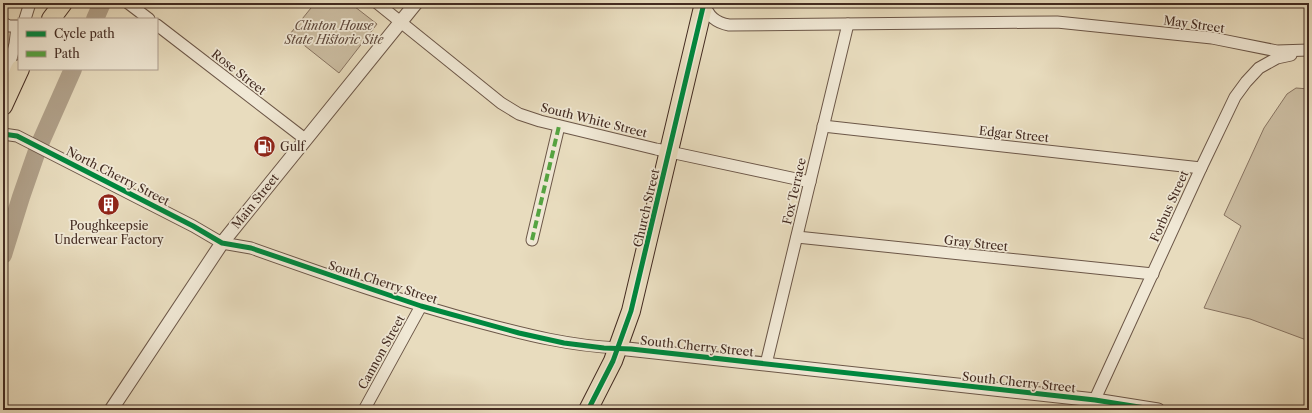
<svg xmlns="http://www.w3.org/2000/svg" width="1312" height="413" font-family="'Libre Caslon Text',serif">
	<rect width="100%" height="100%" fill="#e8dcbe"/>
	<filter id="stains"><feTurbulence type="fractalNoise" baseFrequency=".005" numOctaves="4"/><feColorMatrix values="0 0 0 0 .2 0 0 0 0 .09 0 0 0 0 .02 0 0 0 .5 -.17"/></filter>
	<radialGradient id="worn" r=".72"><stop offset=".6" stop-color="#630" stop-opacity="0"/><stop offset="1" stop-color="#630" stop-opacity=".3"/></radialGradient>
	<!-- green -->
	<g fill="#ccbea3" stroke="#887462">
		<polygon points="315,3 350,3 377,24 339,73 290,34"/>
		<polygon points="1296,88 1309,89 1309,341 1250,319 1204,308 1241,226 1224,215 1264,128 1287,94"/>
	</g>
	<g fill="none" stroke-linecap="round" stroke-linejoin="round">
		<!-- river -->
		<g stroke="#b0a089" stroke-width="18">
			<polyline points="95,19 102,3"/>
			<polyline points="3,255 21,197 38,148 73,69"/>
		</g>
		<defs>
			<g id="minor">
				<polyline points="128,3 149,19"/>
				<polyline points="377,3 501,103 519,114 540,121 656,149 810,182"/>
				<path d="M705,3C707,16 717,23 729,25L1057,22L1212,38L1277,51L1309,50"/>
				<polyline points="25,19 30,3"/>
				<polyline points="3,23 9,26 19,26"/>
				<polyline points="157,25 305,139"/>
				<polyline points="3,89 15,44 17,27"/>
				<polyline points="823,126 1201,168"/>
				<path d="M3,134L17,136L193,226L222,243L251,248C327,275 403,302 482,323C527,335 571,346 618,348"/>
				<polyline points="797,237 1153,274"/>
				<polyline points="532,240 559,126"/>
				<polyline points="766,364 848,24"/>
				<polyline points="364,410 421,306"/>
				<polyline points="1090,410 1201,168 1235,97 1246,82 1259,68 1277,58 1291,55"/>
			</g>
			<g id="tertiary">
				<polyline points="618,348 1095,400 1158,410"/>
				<polyline points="111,410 222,243 416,3"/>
			</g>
			<g id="trunk">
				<polyline points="51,19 63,3"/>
				<polyline points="3,106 20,69"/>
				<polyline points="588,410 613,361 631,311 704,3"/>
			</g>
		</defs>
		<!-- minor casing -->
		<use href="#minor" stroke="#6c5748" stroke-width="13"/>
		<!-- tertiary casing -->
		<use href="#tertiary" stroke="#6c5748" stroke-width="15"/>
		<!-- trunk casing -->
		<use href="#trunk" stroke="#432b21" stroke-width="20"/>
		<!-- minor -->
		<use href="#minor" stroke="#f0e8d5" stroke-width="11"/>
		<!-- tertiary -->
		<use href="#tertiary" stroke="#f0e8d5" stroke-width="13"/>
		<!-- trunk -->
		<use href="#trunk" stroke="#e8dcbe" stroke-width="18"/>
		<!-- quiet -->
		<polyline stroke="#55a441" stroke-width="4" stroke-dasharray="8 4" stroke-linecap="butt" points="532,240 559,126"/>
		<defs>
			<g id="cycleway">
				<polyline points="3,134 17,136 193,226 222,243 251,248 421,306 519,333 564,343 604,348 631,349 1095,400 1158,410"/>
				<polyline points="588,410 613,361 631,311 704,3"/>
			</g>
		</defs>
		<!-- cycleway casing -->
		<use href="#cycleway" stroke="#f0e8d5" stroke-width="8"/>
		<!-- cycleway -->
		<use href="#cycleway" stroke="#00873e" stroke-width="5"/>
	</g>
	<!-- icons -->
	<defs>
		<symbol id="fuel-disc" viewBox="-11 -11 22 22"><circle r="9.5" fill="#8f2418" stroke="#f0e8d5"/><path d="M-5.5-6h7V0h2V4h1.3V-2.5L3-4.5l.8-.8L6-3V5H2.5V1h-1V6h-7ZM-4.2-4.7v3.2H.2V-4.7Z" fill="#fff"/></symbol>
		<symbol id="building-disc" viewBox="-11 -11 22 22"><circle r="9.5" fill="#8f2418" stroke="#f0e8d5"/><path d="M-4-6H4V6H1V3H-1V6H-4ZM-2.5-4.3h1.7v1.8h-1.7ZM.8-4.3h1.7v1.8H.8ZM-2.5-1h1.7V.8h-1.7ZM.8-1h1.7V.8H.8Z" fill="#fff"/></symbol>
	</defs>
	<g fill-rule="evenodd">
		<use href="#fuel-disc" x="252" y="134" width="25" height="25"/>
		<use href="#building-disc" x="96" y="192" width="25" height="25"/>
	</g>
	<g text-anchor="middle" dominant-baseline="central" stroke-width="3.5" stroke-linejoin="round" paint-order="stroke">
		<!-- street labels -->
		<g font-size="12" fill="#432b21" stroke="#f0e8d5">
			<text transform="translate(1194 24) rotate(8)">May Street</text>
			<text transform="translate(239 72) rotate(38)">Rose Street</text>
			<text transform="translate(594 120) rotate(14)">South White Street</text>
			<text transform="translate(1014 134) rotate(6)">Edgar Street</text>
			<text transform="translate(118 176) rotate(27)">North Cherry Street</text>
			<text transform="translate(794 191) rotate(-77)">Fox Terrace</text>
			<text transform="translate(255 201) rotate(-51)">Main Street</text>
			<text transform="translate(1169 206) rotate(-66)">Forbus Street</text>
			<text transform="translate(646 208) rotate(-77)">Church Street</text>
			<text transform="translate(976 243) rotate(6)">Gray Street</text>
			<text transform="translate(383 282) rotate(18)">South Cherry Street</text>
			<text transform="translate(697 346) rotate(6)">South Cherry Street</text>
			<text transform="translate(381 352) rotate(-61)">Cannon Street</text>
			<text transform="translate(1019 382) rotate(6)">South Cherry Street</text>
		</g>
		<!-- park labels -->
		<g font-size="12" font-style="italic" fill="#5e483b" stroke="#f0e8d5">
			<text x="334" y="25">Clinton House<tspan x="334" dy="14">State Historic Site</tspan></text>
		</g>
		<!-- poi labels -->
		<g font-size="12" fill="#432b21" stroke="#f0e8d5" text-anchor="start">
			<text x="280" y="146">Gulf</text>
			<text x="109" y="225" text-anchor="middle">Poughkeepsie<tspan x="109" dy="14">Underwear Factory</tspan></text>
		</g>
	</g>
	<!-- margin -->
	<rect width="1312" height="413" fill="none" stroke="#e8dcbe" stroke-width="16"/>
	<rect x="4" y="4" width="1304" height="405" fill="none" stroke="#432b21" stroke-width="2"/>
	<rect x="8" y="8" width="1296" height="397" fill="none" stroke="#432b21"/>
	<!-- legend -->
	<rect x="18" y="18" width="140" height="52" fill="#f0e8d5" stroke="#ab9c8d"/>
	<rect x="26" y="31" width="20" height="6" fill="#00873e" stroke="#ab9c8d"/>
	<text x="54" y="38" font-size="12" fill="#432b21">Cycle path</text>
	<rect x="26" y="51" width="20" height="6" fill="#55a441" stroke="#ab9c8d"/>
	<text x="54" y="58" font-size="12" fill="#432b21">Path</text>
	<rect width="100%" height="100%" filter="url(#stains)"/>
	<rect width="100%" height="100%" fill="url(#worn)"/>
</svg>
